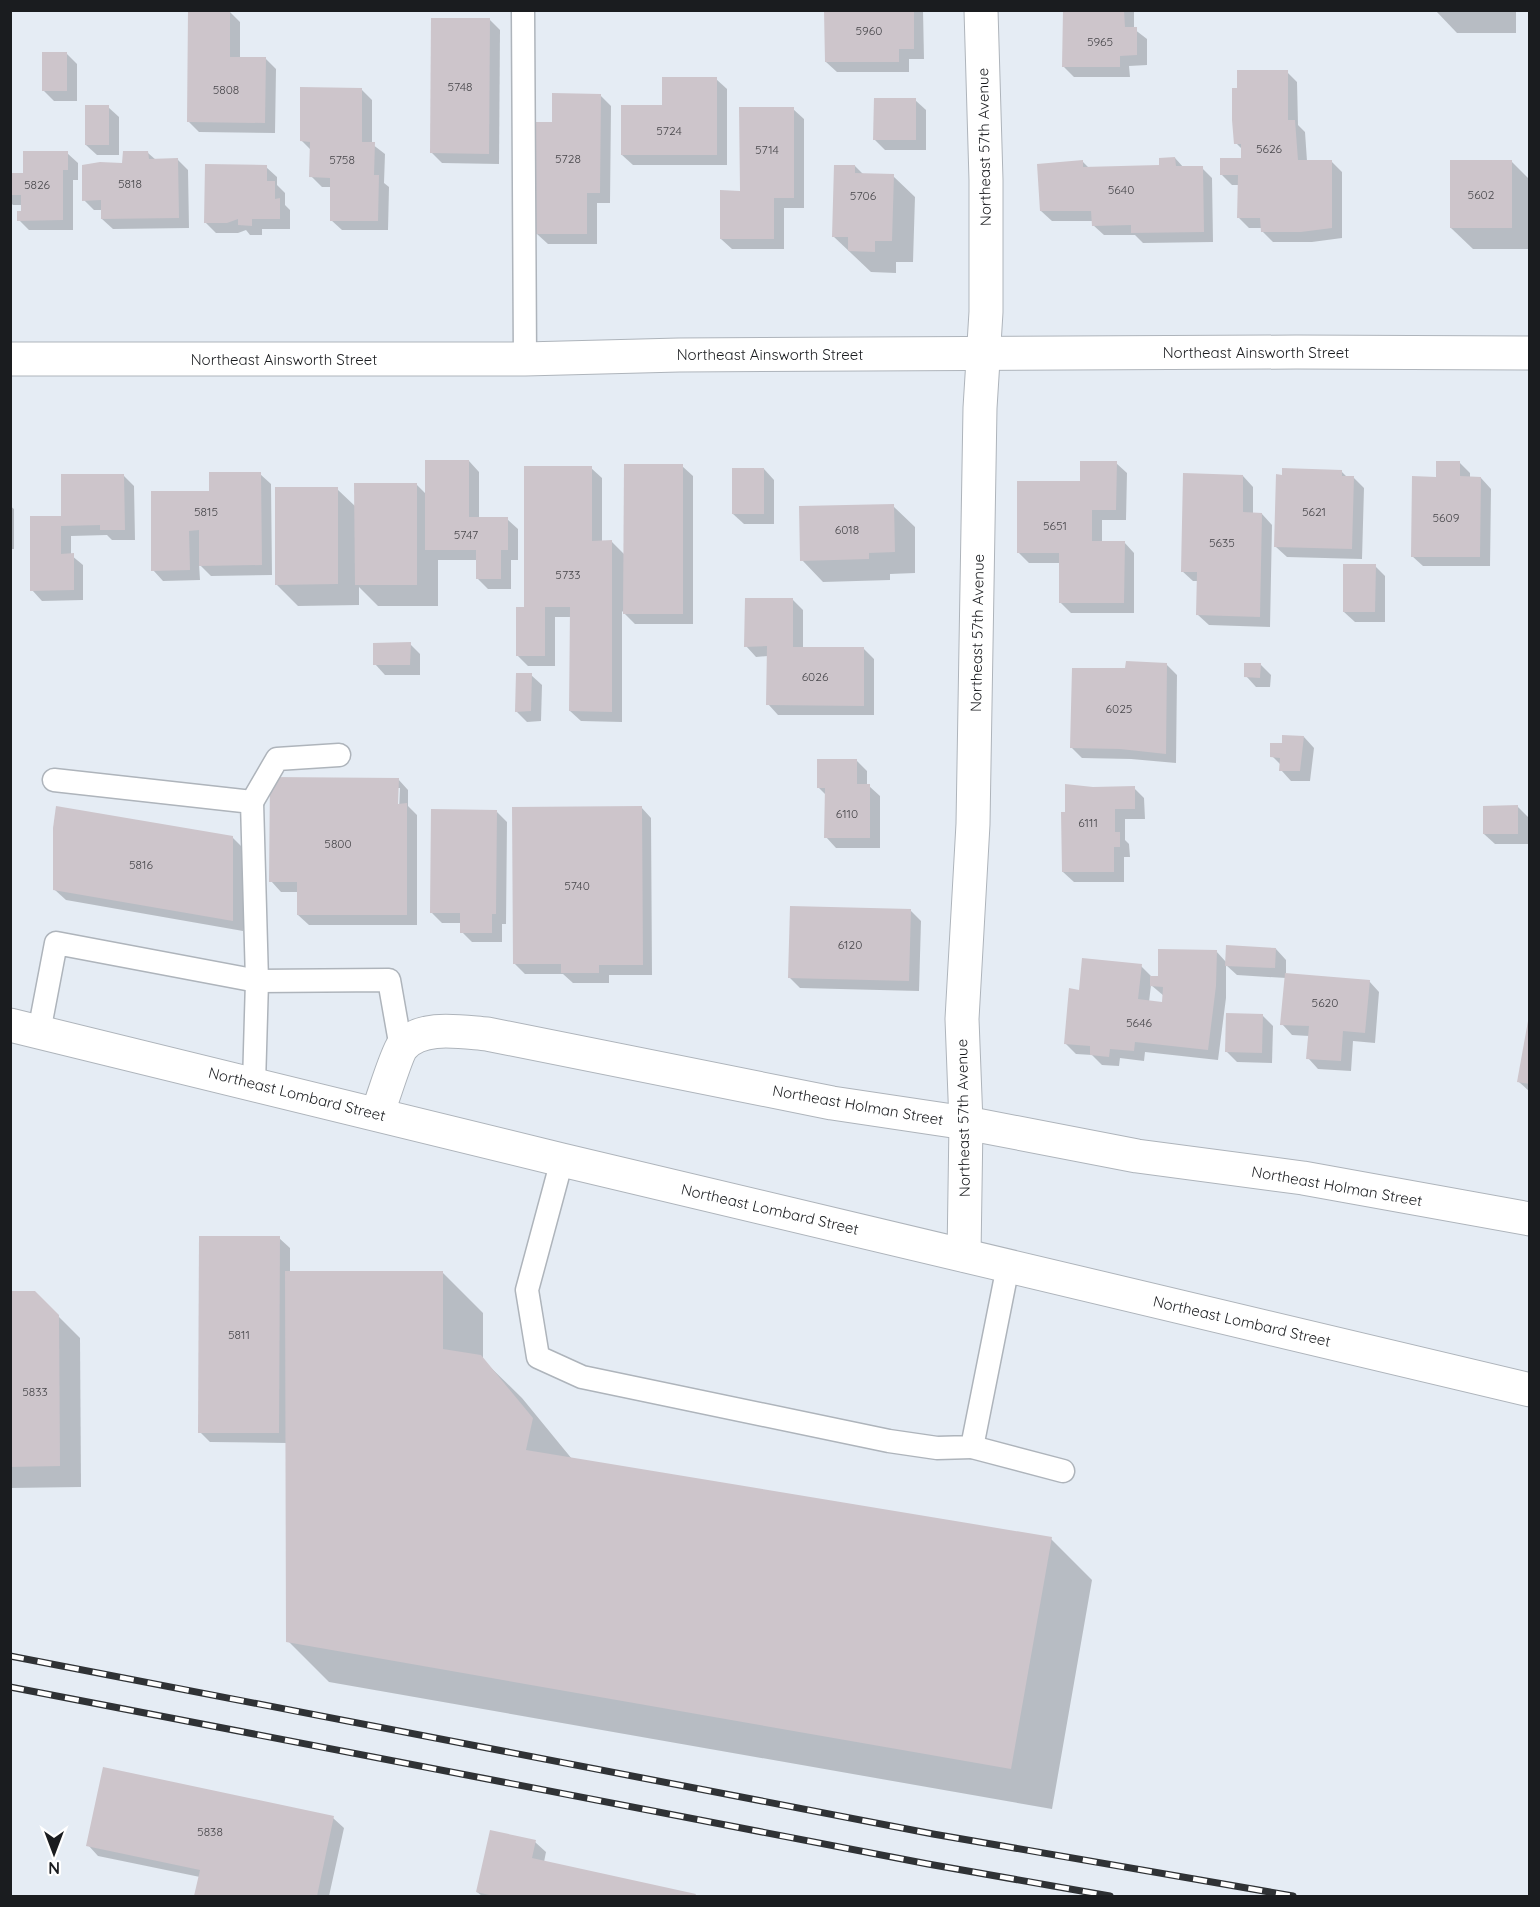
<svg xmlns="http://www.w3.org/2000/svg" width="1540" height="1907" font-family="Quicksand,sans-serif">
	<rect width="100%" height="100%" fill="#e5ecf4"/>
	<!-- shadow -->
	<g fill="#0003" fill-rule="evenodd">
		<polygon points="826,10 923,10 924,59 909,59 909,72 837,72 826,62"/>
		<polygon points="1064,10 1134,10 1134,29 1147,39 1147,65 1129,66 1130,77 1074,77 1064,67"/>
		<polygon points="1435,10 1516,10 1516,33 1457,33"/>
		<polygon points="229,11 240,22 240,58 265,58 276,69 275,133 199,132 189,122"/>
		<polygon points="489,19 500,30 499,164 442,163 432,153"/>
		<polygon points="67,54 77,64 77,101 54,101 43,90"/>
		<polygon points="1287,72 1297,82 1298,125 1305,132 1307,161 1331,161 1342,172 1342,238 1312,242 1273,242 1262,231 1262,228 1249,228 1239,218 1239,185 1232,185 1222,175 1242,160 1243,150 1236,143"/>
		<polygon points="716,79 727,89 727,165 633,165 622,155 664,107"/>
		<polygon points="362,90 372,100 372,144 385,154 384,183 389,187 388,230 342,230 331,220 331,187 322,187 311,176 311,150 301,140"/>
		<polygon points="600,95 611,106 610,203 597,203 597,244 548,244 537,234 553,124"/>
		<polygon points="915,100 926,110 926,150 885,150 875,140"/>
		<polygon points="108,107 119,117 119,155 97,155 86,145"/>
		<polygon points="793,109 804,119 804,208 784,208 784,249 732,249 721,239 741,193"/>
		<polygon points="67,153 78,163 78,180 73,180 73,230 29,230 19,220 23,213 22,205 13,205 10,202 10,174 25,174"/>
		<polygon points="148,153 156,160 178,160 188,170 189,228 113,229 102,219 102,210 94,210 84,200 124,164"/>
		<polygon points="1175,158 1184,168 1202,168 1212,178 1213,242 1143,243 1135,235 1104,235 1093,225 1093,221 1052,221 1041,211 1083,162 1089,168 1160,167"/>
		<polygon points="1512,162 1530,180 1530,249 1473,249 1451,228"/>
		<polygon points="855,166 864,175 893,176 915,197 913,262 896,262 896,273 871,272 833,236"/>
		<polygon points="266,167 277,177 277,185 285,193 285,205 290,210 290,229 262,229 262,235 250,235 246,230 238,233 216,233 205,222"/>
		<polygon points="469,461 479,472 479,519 507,519 518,529 518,560 511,560 511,589 488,589 478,579 478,560 438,560 438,606 378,606 359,587 359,605 298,606 277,585 337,489 356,507 417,485 427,495"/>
		<polygon points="1459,462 1470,473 1470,478 1481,478 1491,489 1490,566 1423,566 1412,556 1438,479"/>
		<polygon points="1116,463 1127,473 1126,520 1102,520 1102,542 1124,542 1134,553 1134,613 1071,613 1060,602 1061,563 1029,563 1018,552 1081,483"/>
		<polygon points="682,466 693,476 693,624 635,624 622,611 622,722 581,721 570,711 571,617 555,617 555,666 528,666 517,655 525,608 591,468 602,478 602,542 612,542 625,555"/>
		<polygon points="764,469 774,480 774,524 744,524 733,514"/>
		<polygon points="1341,471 1347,477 1353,477 1364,488 1362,559 1287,557 1276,547"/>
		<polygon points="260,474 271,484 272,575 211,576 199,564 200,580 163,581 153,570 211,492"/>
		<polygon points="124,476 134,486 135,540 112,540 107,535 71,536 71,555 83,565 83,600 42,601 32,590 62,517"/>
		<polygon points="1243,476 1253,487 1253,514 1262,514 1272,525 1270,627 1209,625 1198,615 1199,581 1193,581 1182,571"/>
		<polygon points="10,506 14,509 14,549 10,549"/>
		<polygon points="893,506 915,527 915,573 890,574 890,580 823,582 802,560"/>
		<polygon points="1375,566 1385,576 1385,622 1355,622 1344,612"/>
		<polygon points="793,600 803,610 803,649 864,649 874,659 874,715 778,715 768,704 768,656 756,657 746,646"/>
		<polygon points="410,644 420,654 420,675 385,675 375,664"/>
		<polygon points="1166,664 1177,675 1176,763 1131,759 1082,758 1072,748 1126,670"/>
		<polygon points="1260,664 1271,675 1270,687 1256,687 1246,676"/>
		<polygon points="531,675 542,685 541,721 527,722 516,711"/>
		<polygon points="1304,737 1314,748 1310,781 1291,781 1281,770 1281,765 1272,756 1284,745"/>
		<polygon points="856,760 867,771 867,786 869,786 880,796 880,848 836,848 826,837 826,795 818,787"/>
		<path d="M398,779L408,790V806L417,815V925H309L298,915V892H281L271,881ZM397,788H400L399,811H396Z"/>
		<polygon points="1134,788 1144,798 1145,819 1125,819 1125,840 1129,844 1130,857 1124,857 1124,882 1074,882 1063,872 1067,814 1093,789"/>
		<polygon points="641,807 651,818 652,975 609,975 609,983 573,983 563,974 525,974 514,963"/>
		<polygon points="1518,807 1528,817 1528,844 1495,844 1484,834"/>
		<polygon points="497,812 507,822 506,924 502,924 502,942 472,942 462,932 462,923 442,923 432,913"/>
		<polygon points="232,837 243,848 243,931 66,900 55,890"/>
		<polygon points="910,910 921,921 919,991 800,988 790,978"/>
		<path d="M1276,949L1286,960V975L1369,981L1379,992L1375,1043L1353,1041L1351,1071L1318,1069L1308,1058L1309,1036L1292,1035L1282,1024L1286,978L1237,975L1226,965V998L1218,1060L1145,1052L1144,1061L1120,1058L1119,1066L1102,1065L1092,1055L1076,1054L1065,1043L1080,992L1141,966L1151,976L1159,978L1216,951L1226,962ZM1151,985L1164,996L1163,1004L1149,1002Z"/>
		<polygon points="1262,1015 1273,1026 1272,1063 1237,1062 1227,1052"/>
		<polygon points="1530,1024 1530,1092 1519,1082"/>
		<polygon points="279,1238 290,1248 290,1273 442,1272 483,1313 483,1360 522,1398 572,1459 1051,1539 1092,1580 1052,1809 329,1682 288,1641 287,1443 210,1442 200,1432"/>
		<polygon points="10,1292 34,1292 80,1338 81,1487 10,1488"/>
		<polygon points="333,1818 344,1828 329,1896 195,1896 200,1877 98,1856 88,1845"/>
		<polygon points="535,1842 546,1852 544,1862 696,1896 482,1896 477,1892"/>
	</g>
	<!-- building -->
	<g fill="#cdc5cb">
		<polygon points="188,10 230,10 230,57 266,57 265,123 187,122"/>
		<polygon points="824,10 914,10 914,49 899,49 899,62 825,62"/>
		<polygon points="1063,10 1124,10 1125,27 1137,27 1137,55 1120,56 1120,67 1062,67"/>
		<polygon points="431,18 490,18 489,154 430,153"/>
		<rect x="42" y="52" width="25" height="39"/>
		<polygon points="1237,70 1288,70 1288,120 1295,120 1298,160 1332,160 1332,228 1301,232 1261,232 1260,218 1237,218 1238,175 1220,175 1220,158 1241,158 1241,144 1234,144 1232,120 1232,88 1237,88"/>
		<polygon points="662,77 717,77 717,155 621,155 621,105 662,105"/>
		<polygon points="300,87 362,88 362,142 375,142 374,175 379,175 378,221 330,221 330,178 309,177 310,142 300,141"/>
		<polygon points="552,93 601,94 600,193 587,193 587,234 536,234 536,122 552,122"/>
		<polygon points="874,98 916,98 916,140 873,140"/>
		<rect x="85" y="105" width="24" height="40"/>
		<polygon points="739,107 794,107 794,198 774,198 774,239 720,239 720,190 740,191"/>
		<polygon points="23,151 68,151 68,170 63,170 63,220 17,221 17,211 21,211 21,195 10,195 10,173 23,173"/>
		<polygon points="123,151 148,151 149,159 178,158 179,218 101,219 101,200 82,201 82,165 100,162 122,163"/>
		<polygon points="1175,157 1176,166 1203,166 1204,232 1131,233 1131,225 1092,226 1091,211 1040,211 1037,164 1083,160 1083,167 1159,165 1159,158"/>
		<rect x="1450" y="160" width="62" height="68"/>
		<polygon points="205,164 267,165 267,181 275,181 275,199 280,198 280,219 252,219 252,226 238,225 238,219 227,223 204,223"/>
		<polygon points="834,165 855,165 855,173 894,174 892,241 875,241 875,252 848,251 848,237 832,237"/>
		<polygon points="425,460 469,460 469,517 508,517 508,550 501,550 501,579 476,579 476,550 425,550"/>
		<polygon points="1080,461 1117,461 1116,510 1092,510 1092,541 1125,541 1124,603 1059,603 1059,553 1017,553 1017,481 1080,481"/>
		<polygon points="1436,461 1460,461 1460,476 1481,477 1480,557 1411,557 1412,476 1436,477"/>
		<polygon points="624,464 683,464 683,614 623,614"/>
		<polygon points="524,466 592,466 592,541 612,540 612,712 569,711 570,607 545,607 545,656 516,656 516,607 524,607"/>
		<rect x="732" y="468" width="32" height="46"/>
		<polygon points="1282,468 1342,470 1342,476 1354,476 1352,549 1274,547 1276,474 1282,475"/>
		<polygon points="209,472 261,472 262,565 199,566 199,530 189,531 190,570 151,571 151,491 209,491"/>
		<polygon points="1183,473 1243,475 1243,512 1262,513 1260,617 1196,615 1197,572 1181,572"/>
		<polygon points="61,474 124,474 125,530 100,530 100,525 61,526 61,554 74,553 74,590 30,591 30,516 61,516"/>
		<polygon points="354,483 417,483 417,585 355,585"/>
		<polygon points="275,487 338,487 338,584 275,585"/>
		<polygon points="894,504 895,552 869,553 869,559 800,561 799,506"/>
		<polygon points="1343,564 1376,564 1375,612 1343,612"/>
		<polygon points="745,598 793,598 793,647 864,647 864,706 766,705 767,646 744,647"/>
		<polygon points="411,642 410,665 373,665 373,643"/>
		<polygon points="1126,661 1167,663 1166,754 1120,749 1070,748 1072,668 1125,668"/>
		<polygon points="1244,663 1261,663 1260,678 1244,677"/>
		<polygon points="516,673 532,673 531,711 515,712"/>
		<polygon points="1282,735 1304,736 1300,771 1279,771 1280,758 1270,757 1270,743 1282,743"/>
		<polygon points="817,759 857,759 857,784 870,784 870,838 824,838 825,788 817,788"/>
		<polygon points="270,777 399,778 398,804 407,803 407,915 297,915 297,882 269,882"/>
		<polygon points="1065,784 1093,787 1135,786 1135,809 1115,809 1115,832 1120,832 1120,847 1114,847 1114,872 1062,872 1061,812 1065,812"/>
		<polygon points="1518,805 1518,834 1483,834 1483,806"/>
		<polygon points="56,806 233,836 233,921 53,890 53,828"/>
		<polygon points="642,806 643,965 599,965 599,973 561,973 561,964 513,964 512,807"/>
		<polygon points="431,809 497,810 496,914 492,914 492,933 460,933 460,913 430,913"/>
		<polygon points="790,906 911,909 909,981 788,978"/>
		<polygon points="1226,945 1276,948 1275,968 1225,966"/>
		<polygon points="1158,949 1217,950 1216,986 1208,1050 1135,1042 1134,1051 1110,1049 1109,1057 1090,1055 1090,1046 1064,1044 1069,988 1079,990 1082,958 1142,964 1138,999 1162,1002 1163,987 1150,986 1150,976 1158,976"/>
		<polygon points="1285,973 1370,980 1365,1033 1343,1031 1341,1061 1306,1059 1309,1026 1280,1025"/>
		<polygon points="1226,1013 1263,1014 1262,1053 1225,1052"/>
		<polygon points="1528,1021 1530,1021 1530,1084 1517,1082"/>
		<polygon points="199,1236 280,1236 279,1433 198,1433"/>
		<polygon points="285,1271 443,1271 443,1349 481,1355 533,1418 526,1450 1052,1537 1011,1769 286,1642"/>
		<polygon points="10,1291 35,1291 59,1315 60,1466 10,1467"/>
		<polygon points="103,1767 334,1816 317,1896 194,1896 200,1870 86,1846"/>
		<polygon points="490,1830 536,1840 532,1858 696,1894 695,1896 494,1896 476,1892"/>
	</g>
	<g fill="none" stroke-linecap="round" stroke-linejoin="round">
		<defs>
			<g id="service">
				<polyline points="523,10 525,359"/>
				<polyline points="54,780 252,802 257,981 254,1084"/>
				<polyline points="252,802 277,759 339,755"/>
				<polyline points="39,1032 56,943 257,981 389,980 401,1048"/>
				<polyline points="562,1160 527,1290 538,1357 582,1377 889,1441 937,1448 972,1447 1008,1266"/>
				<polyline points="972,1447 1063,1471"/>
			</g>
			<g id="minor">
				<polyline points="10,359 525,359 679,355 1296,352 1530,353"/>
				<path d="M377,1114C382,1102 396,1055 402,1047C421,1024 461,1032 487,1034L832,1103L966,1123L1137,1156L1303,1178L1530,1219"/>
				<polyline points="964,1255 966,1123 962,1019 973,824 980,408 986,312 986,180 981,10"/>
			</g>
			<polyline id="primary" points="10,1025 562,1160 1530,1390"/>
		</defs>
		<!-- service casing -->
		<use href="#service" stroke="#aeb4bb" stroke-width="25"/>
		<!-- minor casing -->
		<use href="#minor" stroke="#aeb4bb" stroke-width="35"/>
		<!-- primary casing -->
		<use href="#primary" stroke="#aeb4bb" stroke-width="35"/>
		<!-- service -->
		<use href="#service" stroke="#fff" stroke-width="22"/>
		<!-- minor -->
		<use href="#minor" stroke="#fff" stroke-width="33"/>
		<!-- primary -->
		<use href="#primary" stroke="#fff" stroke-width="33"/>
		<defs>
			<g id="rail">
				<polyline points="10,1656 933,1834 1293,1896"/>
				<polyline points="10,1687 928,1864 1110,1896"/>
			</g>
		</defs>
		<!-- rail casing -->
		<use href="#rail" stroke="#2f3235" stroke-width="7"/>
		<!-- rail -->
		<use href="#rail" stroke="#fff" stroke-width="4.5" stroke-dasharray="14" stroke-linecap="butt"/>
	</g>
	<g text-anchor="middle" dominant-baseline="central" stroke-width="5" stroke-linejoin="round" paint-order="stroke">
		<!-- number labels -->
		<g font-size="12" fill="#47464a">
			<text x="869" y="30">5960</text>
			<text x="1100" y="41">5965</text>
			<text x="460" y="86">5748</text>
			<text x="226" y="89">5808</text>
			<text x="669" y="130">5724</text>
			<text x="1269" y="148">5626</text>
			<text x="767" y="149">5714</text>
			<text x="568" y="158">5728</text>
			<text x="342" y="159">5758</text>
			<text x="130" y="183">5818</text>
			<text x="37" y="184">5826</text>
			<text x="1121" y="189">5640</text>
			<text x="1481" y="194">5602</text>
			<text x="863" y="195">5706</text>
			<text x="206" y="511">5815</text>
			<text x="1314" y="511">5621</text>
			<text x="1446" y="517">5609</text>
			<text x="1055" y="525">5651</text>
			<text x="847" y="529">6018</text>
			<text x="466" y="534">5747</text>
			<text x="1222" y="542">5635</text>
			<text x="568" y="574">5733</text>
			<text x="815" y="676">6026</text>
			<text x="1119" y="708">6025</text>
			<text x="847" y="813">6110</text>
			<text x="1088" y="822">6111</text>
			<text x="338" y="843">5800</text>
			<text x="141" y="864">5816</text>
			<text x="577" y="885">5740</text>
			<text x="850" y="944">6120</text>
			<text x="1325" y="1002">5620</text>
			<text x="1139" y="1022">5646</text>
			<text x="239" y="1334">5811</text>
			<text x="35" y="1391">5833</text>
			<text x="210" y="1831">5838</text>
		</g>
		<!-- street labels -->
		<g font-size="15" fill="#1a1c1f" stroke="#fff">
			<text transform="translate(984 147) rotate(-91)">Northeast 57th Avenue</text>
			<text x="1256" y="352">Northeast Ainsworth Street</text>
			<text x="770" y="354">Northeast Ainsworth Street</text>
			<text x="284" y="359">Northeast Ainsworth Street</text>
			<text transform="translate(977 633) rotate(-89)">Northeast 57th Avenue</text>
			<text transform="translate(297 1094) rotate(14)">Northeast Lombard Street</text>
			<text transform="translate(858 1105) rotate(10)">Northeast Holman Street</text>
			<text transform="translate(963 1118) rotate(-91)">Northeast 57th Avenue</text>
			<text transform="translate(1337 1186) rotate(10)">Northeast Holman Street</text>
			<text transform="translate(770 1209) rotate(13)">Northeast Lombard Street</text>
			<text transform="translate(1242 1321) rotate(13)">Northeast Lombard Street</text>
		</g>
	</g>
	<!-- border -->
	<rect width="1540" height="1907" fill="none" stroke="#1a1c1f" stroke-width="24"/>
	<!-- north arrow -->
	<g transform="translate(54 1853) rotate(180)" stroke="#ffffff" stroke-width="4.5" paint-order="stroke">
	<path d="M0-4.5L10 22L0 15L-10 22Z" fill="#1a1c1f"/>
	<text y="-9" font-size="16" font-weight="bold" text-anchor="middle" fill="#1a1c1f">N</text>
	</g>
</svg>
